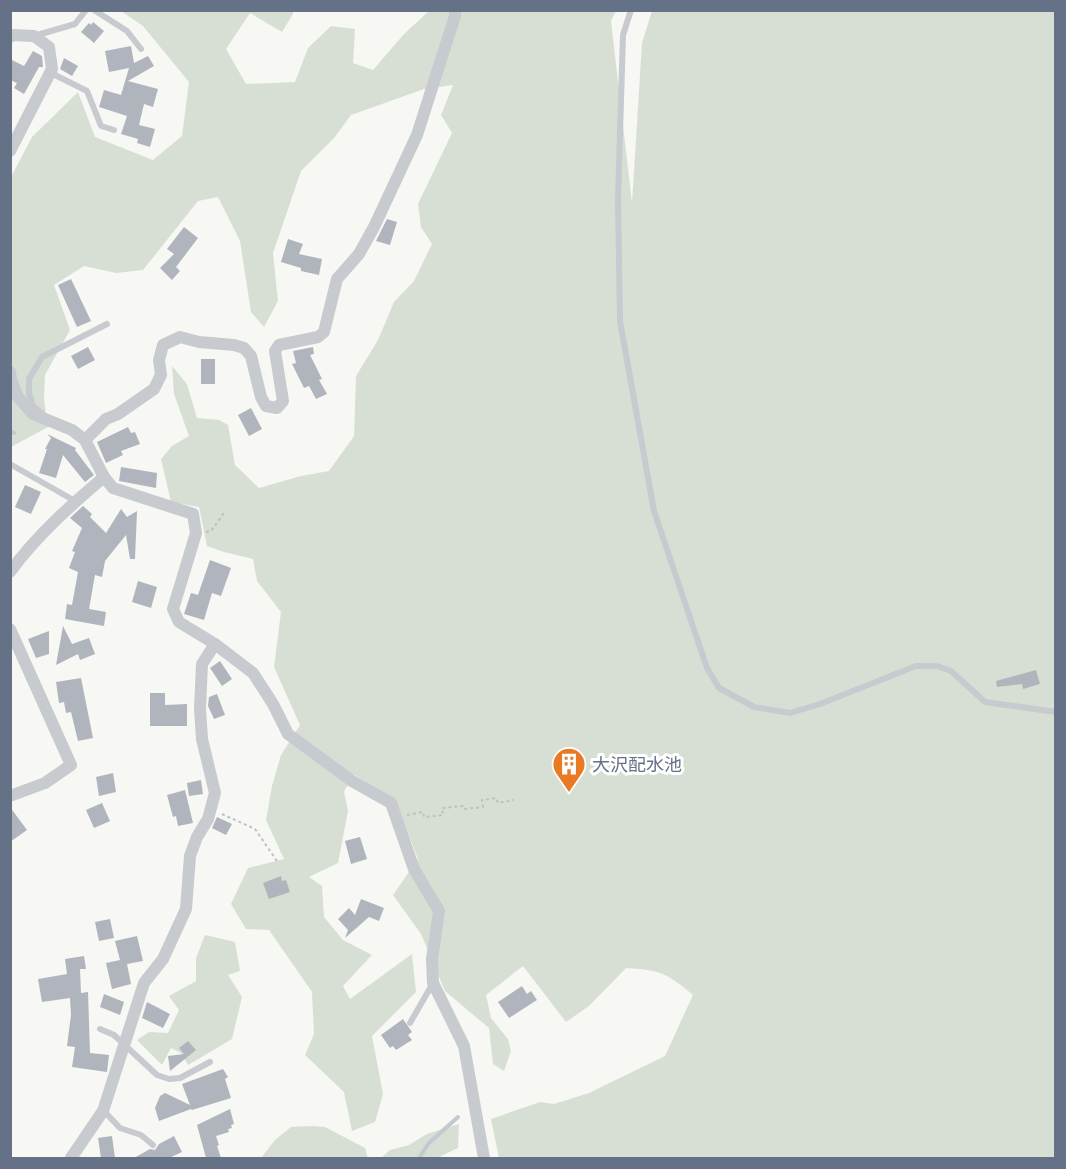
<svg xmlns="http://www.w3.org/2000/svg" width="1066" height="1169" font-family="'Asap Condensed','Noto Sans JP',sans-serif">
	<rect width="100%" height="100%" fill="#f7f7f4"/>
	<!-- green -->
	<g fill="#d7dfd5">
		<path d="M121,11H293V14L282,32L250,13L226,49L246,84L295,82L308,48L331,26L355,29L353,63L373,70L404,34L429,11H616L611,21L632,203L642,43L652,11H1055V1158H499L491,1119L540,1102L554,1104L589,1093L665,1056L693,995C667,973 660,970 626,968L589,1006L566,1022L523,966L486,995L491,1018L508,1039L511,1051L504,1071L493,1064L489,1028L445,991L421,934L393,895L418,859L396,802L355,775L344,791L348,811L338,863L309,877L322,886L324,917L343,940L372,955L343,986L350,999L412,954L416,992L372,1036L383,1094L375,1122L352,1131L344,1092L305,1055L314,1034L312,992L269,930L246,929L231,904L248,868L284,859L266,820L272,786L281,755L300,725L274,667L281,612L257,581L253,559L224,552L207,546L199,507L171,502L161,459L172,446L189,436L174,394L172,366L187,384L197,418L219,420L228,425L235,465L259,488L301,476L329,471L354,436L356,376L378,340L394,302L414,281L432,244L421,227L418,204L452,133L441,115L453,85L424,89L351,115L334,138L301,171L273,253L278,301L264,327L251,312L240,241L218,197L198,201L143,270L116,273L84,266L54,285L70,330L45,375L44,400L48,427L11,447V177L32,137L78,92L95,137L153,160L182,136L189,82L143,26Z"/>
		<polygon points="205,935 235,942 240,971 228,975 242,997 232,1039 188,1065 181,1053 171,1048 162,1065 137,1040 149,1032 168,1033 179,1010 169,996 196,981 196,958"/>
		<polygon points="459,1124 458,1148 441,1156 440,1158 381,1158 390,1150 409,1145 427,1134"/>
		<polygon points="313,1126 325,1127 365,1148 368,1158 261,1158 275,1140 291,1127"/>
	</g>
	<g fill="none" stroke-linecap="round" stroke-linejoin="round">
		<!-- stream -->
		<g stroke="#c2c9d0" stroke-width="4">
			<polyline points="10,430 14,433"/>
			<polyline points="419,1158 429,1143 458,1117"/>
		</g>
	</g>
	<!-- building -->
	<g fill="#b0b5bd">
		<polygon points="93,22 104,31 94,43 81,32 89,23 91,25"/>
		<polygon points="131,46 134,63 148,56 154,66 128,81 158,89 153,107 144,104 139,125 155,129 150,147 137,143 138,139 121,134 127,116 99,107 104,90 121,95 129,68 109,72 105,51"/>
		<polygon points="33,51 42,56 43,67 39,67 24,94 14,88 17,83 10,80 10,59 24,66"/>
		<polygon points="64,58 78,66 72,76 60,69"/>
		<polygon points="387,219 397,222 390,245 376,241"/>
		<polygon points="184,227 198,238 176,267 180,271 172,280 160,268 174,254 167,249"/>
		<polygon points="288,239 303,244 299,254 322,259 319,275 301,271 301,268 281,262"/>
		<polygon points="71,279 91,321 77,327 58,285"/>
		<polygon points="88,347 95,360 78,369 71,356"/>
		<polygon points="313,347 314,354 310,355 322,379 319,380 327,394 316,399 309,386 304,388 292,364 296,363 293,351"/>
		<rect x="201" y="359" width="14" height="25"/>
		<polygon points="251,408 262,429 249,436 238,415"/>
		<polygon points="128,427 131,433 135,432 140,444 121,451 123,455 106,463 97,442"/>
		<polygon points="47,434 76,448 75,450 94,475 85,482 63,455 56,478 39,473 47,449 45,449 51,438"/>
		<polygon points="121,467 157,473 156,488 119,481"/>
		<polygon points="25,485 41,492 31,514 15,507"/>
		<polygon points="83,506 92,514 90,517 106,533 121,509 127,517 137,511 135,559 130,559 126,535 105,561 102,577 95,575 89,609 106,612 104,626 65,619 67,604 72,605 78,572 69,568 75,552 72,551 82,528 70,518"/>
		<polygon points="210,560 231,568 221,596 212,593 204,620 184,614 191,593 198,595"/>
		<polygon points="138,581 157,587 151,608 132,602"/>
		<polygon points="63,626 72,644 89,638 95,654 80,660 78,654 56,665"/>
		<polygon points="49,631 49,654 36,658 28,639"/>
		<polygon points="220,661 232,679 222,686 210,668"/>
		<polygon points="1036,670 1040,684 1023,689 1022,684 997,687 996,681"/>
		<polygon points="81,678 93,738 78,741 71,712 66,713 64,702 59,703 56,682"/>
		<polygon points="150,693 165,693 165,705 187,704 187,726 150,726"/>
		<polygon points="217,694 225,715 214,719 208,706 209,697"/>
		<polygon points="113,773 116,792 99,796 96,777"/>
		<polygon points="201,780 203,794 189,796 187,783"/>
		<polygon points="185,790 193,823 178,826 176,816 173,817 167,795"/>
		<polygon points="102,803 110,821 94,828 86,810"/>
		<polygon points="10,807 27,830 10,842"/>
		<polygon points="217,817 232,824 226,835 212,828"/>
		<polygon points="360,837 367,859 351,864 345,841"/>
		<polygon points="281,876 282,881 286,880 290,892 269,899 263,883"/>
		<polygon points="361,899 384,908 379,921 369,917 345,938 348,930 338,919 349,908 355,915"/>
		<polygon points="110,919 114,938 99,941 95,922"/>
		<polygon points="137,936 143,961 127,964 131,984 112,989 106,963 120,960 115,941"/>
		<polygon points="84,956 86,969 80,969 81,993 88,992 90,1053 109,1055 107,1072 72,1067 75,1047 67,1046 71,1015 70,998 42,1002 38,979 67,974 65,959"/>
		<polygon points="522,986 527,994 531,991 537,1000 509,1018 498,1002"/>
		<polygon points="104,994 124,1002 120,1015 100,1007"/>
		<polygon points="147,1002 170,1014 163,1028 142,1018"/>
		<polygon points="403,1019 412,1032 408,1035 412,1040 396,1050 393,1046 390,1048 381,1035"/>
		<polygon points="188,1041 196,1050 170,1071 168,1056 184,1054 179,1048"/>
		<polygon points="223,1069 228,1077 225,1079 231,1098 192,1110 191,1109 159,1121 155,1108 160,1096 165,1093 190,1105 182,1084"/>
		<polygon points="230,1109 234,1124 231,1125 232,1128 228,1129 229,1132 216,1136 219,1145 217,1146 221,1158 206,1158 197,1125"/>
		<polygon points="112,1136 115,1158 101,1158 98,1138"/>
		<polygon points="174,1136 182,1152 169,1158 134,1158 150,1149 155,1150 159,1144"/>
	</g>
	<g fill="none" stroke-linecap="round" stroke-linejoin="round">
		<!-- path -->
		<g stroke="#bec0c3" stroke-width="2" stroke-dasharray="3 3" stroke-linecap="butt">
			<polyline points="206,532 211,531 224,513"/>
			<polyline points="222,814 255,829 277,861"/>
			<polyline points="407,815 423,812 424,817 443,815 442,808 463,806 464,809 483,807 482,800 496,798 498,803 514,800"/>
		</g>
		<!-- lane -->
		<g stroke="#c7cace" stroke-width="6">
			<polyline points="94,10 127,31 141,49"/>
			<polyline points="631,10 623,35 618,199 620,321 654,511 707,668 719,688 754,707 790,713 820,704 916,666 937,666 951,671 985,702 1056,712"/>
			<polyline points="34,36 75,24 86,10"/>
			<polyline points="51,73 87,91 101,126 114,130"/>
			<polyline points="42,413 33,406 29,393 29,379 42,357 107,324"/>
			<polyline points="10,464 75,501"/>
			<polyline points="410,1023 433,983"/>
			<polyline points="100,1029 114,1035 157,1075 169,1079 180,1078 210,1062"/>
			<polyline points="104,1111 120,1128 141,1135 153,1145"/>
		</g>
		<!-- street -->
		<g stroke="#c7cace" stroke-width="12">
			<polyline points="10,37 13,35 34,36 49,47 52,69 10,151"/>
			<polyline points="10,372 11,380 18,397 33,414 72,430 85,440 104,477 113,488 193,514 196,533 173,609 179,622 215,644 202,664 200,709 202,739 215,793 208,819 197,837 190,856 186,909 163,959 144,983 103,1111 71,1158"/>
			<polyline points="85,440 106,419 118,414 154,389 161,375 159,360 163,345 180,337 199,342 234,345 244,348 251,356 261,397 266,406 277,408 283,401 275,351 279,345 318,337 324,332 337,279 359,254 374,227 417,135 455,16 455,10"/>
			<path d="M10,572C37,535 70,506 104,477"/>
			<polyline points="10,629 71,765 45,783 10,796"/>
			<polyline points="215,644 253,673 273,704 288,734 352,781 391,803 414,869 439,911 432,959 433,983 464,1046 484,1158"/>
		</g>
	</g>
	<!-- icons -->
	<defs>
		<symbol id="building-pin" viewBox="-11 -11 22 30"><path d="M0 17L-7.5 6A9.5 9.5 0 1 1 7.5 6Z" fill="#e97923" stroke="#fff"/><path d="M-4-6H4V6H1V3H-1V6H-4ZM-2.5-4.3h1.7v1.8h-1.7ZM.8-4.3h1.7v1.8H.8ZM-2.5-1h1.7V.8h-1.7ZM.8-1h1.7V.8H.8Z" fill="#fff"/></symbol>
	</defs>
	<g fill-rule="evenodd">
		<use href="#building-pin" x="550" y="745" width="38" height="52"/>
	</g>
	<g text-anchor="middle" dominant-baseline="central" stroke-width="6" stroke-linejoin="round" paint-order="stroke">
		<!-- poi labels -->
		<g font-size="18" fill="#657186" stroke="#fff" text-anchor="start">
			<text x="592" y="764">大沢配水池</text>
		</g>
	</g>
	<!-- border -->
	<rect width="1066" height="1169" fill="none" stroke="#657186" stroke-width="24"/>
</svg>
